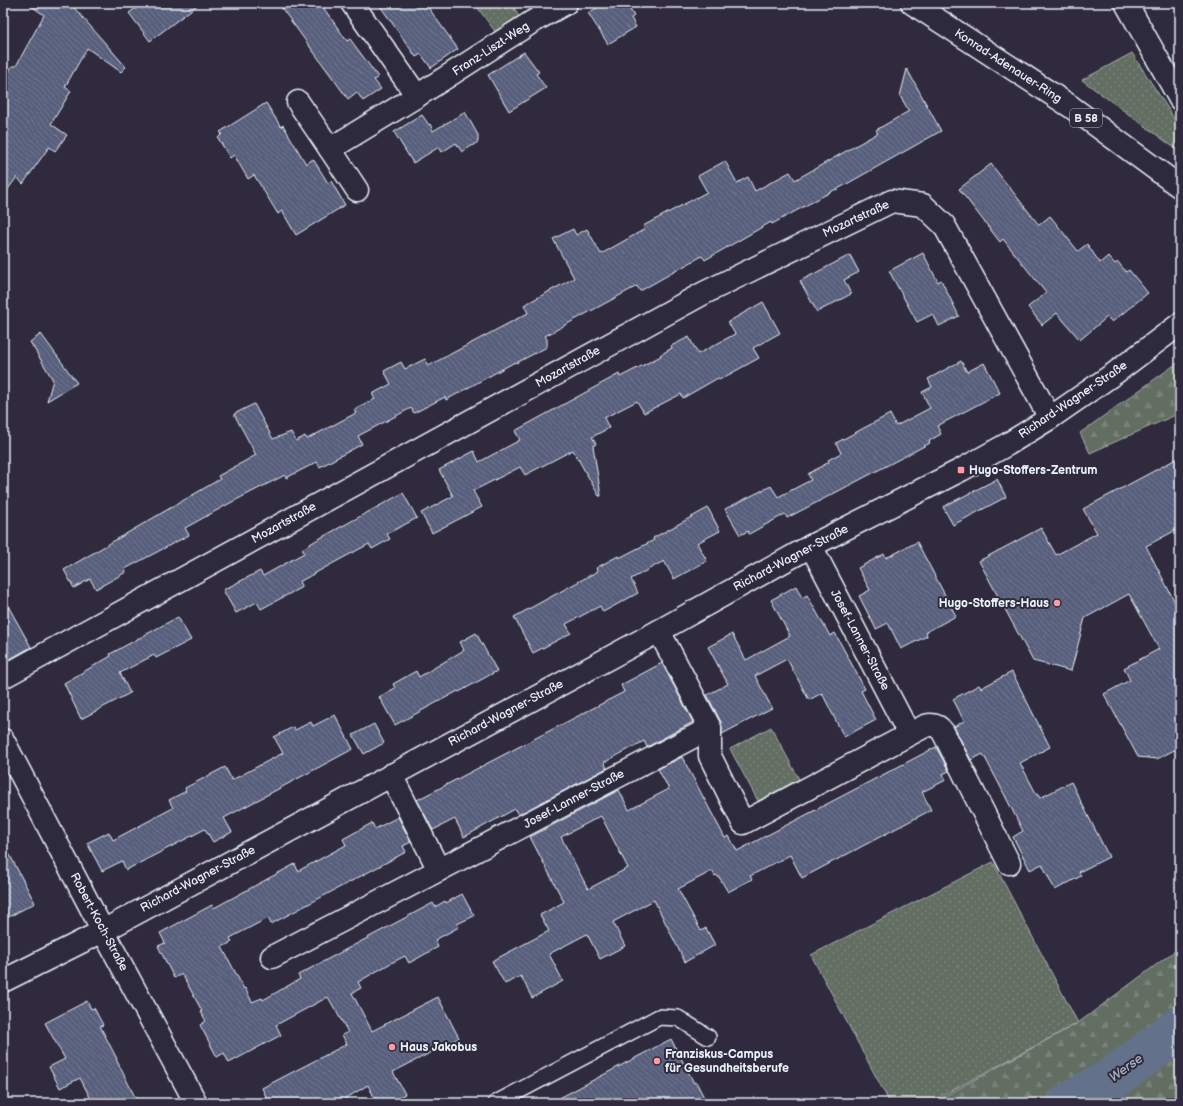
<svg xmlns="http://www.w3.org/2000/svg" width="1183" height="1106" font-family="'Balsamiq Sans',sans-serif">
	<defs>
		<pattern id="grass-dots" width="8" height="8" patternUnits="userSpaceOnUse"><rect width="8" height="8" fill="#646e62"/><path d="M2 2h.1M6 6h.1" fill="none" stroke="#7a8379" stroke-width="1.8" stroke-linecap="round"/></pattern>
		<pattern id="forest-firs" width="22" height="20" patternUnits="userSpaceOnUse"><rect width="22" height="20" fill="#646e62"/><path d="M5 1l3.5 6h-7zM16 11l3.5 6h-7z" fill="#7a8379"/></pattern>
		<pattern id="building-back-hatch" width="6" height="6" patternUnits="userSpaceOnUse"><rect width="6" height="6" fill="#595e7b"/><path d="M-1 5l2 2M0 0l6 6M5-1l2 2" fill="none" stroke="#71768e"/></pattern>
	</defs>
	<rect width="100%" height="100%" fill="#2f2a3d"/>
	<filter id="ink" filterUnits="userSpaceOnUse"><feTurbulence type="fractalNoise" baseFrequency=".025" numOctaves="2"/><feDisplacementMap in="SourceGraphic" scale="8" xChannelSelector="R" yChannelSelector="G"/><feConvolveMatrix kernelMatrix="1 2 1 2 8 2 1 2 1" color-interpolation-filters="sRGB"/></filter>
	<g filter="url(#ink)">
		<!-- grass -->
		<g fill="url(#grass-dots)" stroke="#a6b0ad">
			<polygon points="474,3 518,3 513,5 520,19 497,34"/>
			<polygon points="1132,53 1176,121 1180,125 1180,152 1082,80"/>
			<polygon points="771,727 799,779 758,801 730,749"/>
			<polygon points="993,862 1078,1023 928,1103 890,1103 811,955"/>
		</g>
		<!-- forest -->
		<g fill="url(#forest-firs)" stroke="#a6b0ad">
			<polygon points="1180,361 1180,413 1090,453 1080,433"/>
			<polygon points="1180,947 1180,1016 1105,1072 1047,1103 932,1103 1078,1023"/>
			<polygon points="1180,1041 1180,1103 1091,1103 1115,1090"/>
		</g>
		<g fill="none" stroke-linecap="round" stroke-linejoin="round">
			<!-- river -->
			<polyline stroke="#64718a" stroke-width="43" points="1069,1103 1111,1080 1180,1028"/>
		</g>
		<!-- building -->
		<g fill="url(#building-back-hatch)" stroke="#e8f1f8" fill-rule="evenodd">
			<polygon points="27,3 70,3 126,67 121,72 87,48 65,87 71,91 51,124 67,135 55,151 49,147 23,184 17,177 3,196 3,82 12,66 16,66 44,15"/>
			<polygon points="143,3 200,3 150,41 129,13"/>
			<polygon points="278,3 320,3 347,41 350,39 378,77 374,80 381,89 363,101 357,92 348,99"/>
			<polygon points="378,3 425,3 458,49 431,68 421,54 416,57"/>
			<polygon points="605,3 626,3 634,16 631,18 636,27 608,44 588,13"/>
			<polygon points="524,52 539,72 536,74 546,88 509,111 488,75"/>
			<polygon points="907,69 941,131 836,190 836,189 772,224 771,222 705,260 702,256 640,291 637,286 545,336 547,339 547,347 516,363 515,362 446,400 445,397 414,413 411,408 358,436 362,444 320,467 317,462 286,478 285,475 232,502 185,528 189,535 125,569 126,572 96,589 90,579 74,588 64,570 220,479 218,476 256,455 234,414 254,404 273,439 291,432 296,441 305,436 307,439 356,413 354,410 375,399 372,394 391,384 384,371 401,362 405,369 425,359 428,366 528,313 524,305 574,278 553,239 573,229 576,235 587,229 601,254 645,229 643,226 707,192 698,176 725,161 737,183 748,177 755,191 790,172 795,180 878,133 876,130 909,111 900,96"/>
			<polygon points="266,103 281,127 283,125 306,164 313,159 328,183 331,181 345,205 296,235 282,211 278,214 254,175 248,179 234,155 230,158 218,138 222,134 220,132"/>
			<polygon points="465,112 478,135 478,142 462,152 456,143 442,152 439,147 413,163 394,132 422,115 429,125 430,124 433,131"/>
			<polygon points="991,164 1039,225 1050,216 1078,251 1087,244 1100,263 1108,256 1115,264 1118,262 1126,272 1129,270 1148,293 1112,322 1107,317 1080,340 1057,313 1042,325 1028,307 1046,293 1003,239 1000,242 959,189"/>
			<polygon points="923,253 938,282 941,280 959,316 939,326 933,314 917,322 889,271"/>
			<polygon points="850,255 859,272 844,280 851,294 817,312 800,281"/>
			<polygon points="763,302 780,333 753,348 759,358 719,380 718,378 683,398 681,394 644,413 637,401 604,418 609,428 592,437 596,444 593,446 601,496 599,496 573,450 525,475 520,467 473,491 482,507 432,533 421,513 453,496 439,470 474,451 479,462 520,440 515,431 619,374 620,377 661,356 660,355 672,348 671,346 689,337 698,354 735,334 728,322"/>
			<polygon points="41,334 77,383 47,401 53,380 30,342"/>
			<polygon points="961,361 967,372 984,363 1000,393 937,426 941,434 929,441 930,443 787,518 785,514 749,534 748,531 740,535 725,509 771,486 778,497 811,480 808,474 829,462 828,460 841,453 836,443 890,414 896,426 930,408 922,392 932,387 928,379"/>
			<polygon points="1180,457 1180,528 1146,546 1180,612 1180,747 1157,759 1138,757 1104,694 1130,680 1124,668 1159,649 1129,594 1085,618 1071,671 1033,661 979,561 1041,528 1056,555 1097,533 1083,509"/>
			<polygon points="997,479 1006,497 953,525 943,507"/>
			<polygon points="403,493 417,518 387,534 390,539 372,549 369,544 339,560 299,582 302,587 261,609 257,602 236,613 223,590 260,571 263,576 304,553 302,549 315,541"/>
			<polygon points="708,508 720,531 697,543 707,561 674,579 664,561 631,579 638,593 603,612 600,606 566,624 571,633 533,653 514,617 598,571 596,568 618,556 619,558 654,540 653,538"/>
			<polygon points="917,542 956,616 926,632 927,636 901,649 888,623 876,629 859,596 870,590 858,568 884,554 886,558"/>
			<polygon points="796,586 802,598 807,595 830,636 835,633 865,689 861,691 876,720 844,737 822,693 809,700 787,659 755,676 772,708 722,734 721,722 707,695 728,684 708,647 732,634 746,660 790,636 771,600"/>
			<polygon points="3,597 31,647 3,663"/>
			<polygon points="178,617 191,640 156,658 154,655 120,673 130,693 81,719 64,683 111,656 110,654"/>
			<polygon points="476,633 497,671 459,692 458,691 395,725 379,697 395,688 393,684 416,671 419,677 464,650 460,642"/>
			<polygon points="662,663 693,722 647,747 644,741 607,761 604,762 607,768 518,815 515,809 464,837 455,819 433,830 417,800 624,692 621,685"/>
			<polygon points="1012,672 1050,747 1020,763 1037,795 1038,795 1040,798 1071,782 1109,857 1079,872 1081,876 1055,890 1042,864 1030,870 1013,837 1023,831 997,780 983,754 971,760 954,727 964,721 953,699 979,685 981,688"/>
			<polygon points="335,715 353,749 224,818 232,832 213,842 205,829 126,870 122,861 102,871 87,843 109,832 113,840 173,808 169,800 186,791 185,788 225,767 232,780 283,753 274,737 293,727 295,730 311,722 313,726"/>
			<polygon points="374,724 384,743 364,754 353,735"/>
			<path d="M936,747L949,771L943,774L946,780L922,792L931,810L802,878L790,855L750,876L752,879L728,892L719,877H718L716,875L715,876L712,871L678,889L701,931L706,928L715,945L685,962L654,900L613,922L625,946L600,959L587,934L549,954L563,981L532,998L521,976L505,984L492,961L549,931L540,915L564,902L530,837L619,790L629,810L669,789L658,769L682,757L725,838L729,836L737,851ZM601,816L628,868L588,889L561,837Z"/>
			<polygon points="398,817 411,842 403,846 406,852 271,924 268,918 230,938 232,942 222,947 244,989 245,988 252,1002 262,998 263,1000 300,979 298,975 433,903 435,907 445,901 446,903 462,894 474,916 457,924 459,927 435,940 438,947 409,963 405,956 391,963 358,982 361,988 352,993 372,1031 438,997 459,1038 393,1072 405,1094 388,1103 377,1103 368,1085 338,1103 269,1103 262,1088 347,1044 342,1035 348,1032 328,997 276,1025 281,1035 229,1063 224,1053 217,1057 200,1025 206,1021 201,1012 202,1011 182,974 174,978 158,946 165,943 160,933 212,905 214,908 295,864 298,871 346,845 343,839 372,823 375,829"/>
			<polygon points="3,842 35,903 3,920"/>
			<polygon points="87,1001 91,1009 94,1008 103,1025 100,1026 117,1059 116,1059 138,1103 93,1103 80,1078 60,1088 49,1067 65,1059 45,1023"/>
			<polygon points="671,1039 694,1083 696,1082 707,1103 550,1103"/>
		</g>
		<g fill="none" stroke-linecap="round" stroke-linejoin="round">
			<defs>
				<polyline id="service" points="496,1103 659,1017 678,1018 708,1037"/>
				<g id="minor">
					<polyline points="352,3 417,96 532,22 566,3"/>
					<polyline points="1126,3 1180,99"/>
					<polyline points="298,102 330,149"/>
					<polyline points="357,190 330,149 417,96"/>
					<polyline points="811,546 909,734"/>
					<polyline points="3,677 704,293 892,201 923,205 944,225 1050,418"/>
					<path d="M710,728V756L743,823L925,726C932,724 938,725 943,732L1009,863"/>
					<polyline points="3,740 103,931 196,1103"/>
					<polyline points="439,870 710,728 659,631"/>
					<polyline points="272,957 439,870 391,775"/>
					<polyline points="3,981 103,931 659,631 811,546 961,470 1008,444 1050,418 1115,373 1180,324"/>
				</g>
				<polyline id="primary" points="912,3 1070,106 1180,187"/>
			</defs>
			<!-- service casing -->
			<use href="#service" stroke="#e8f1f8" stroke-width="18"/>
			<!-- minor casing -->
			<use href="#minor" stroke="#e8f1f8" stroke-width="25"/>
			<!-- primary casing -->
			<use href="#primary" stroke="#e8f1f8" stroke-width="25"/>
			<!-- service -->
			<use href="#service" stroke="#2f2a3d" stroke-width="15"/>
			<!-- minor -->
			<use href="#minor" stroke="#2f2a3d" stroke-width="22"/>
			<!-- primary -->
			<use href="#primary" stroke="#2f2a3d" stroke-width="22"/>
		</g>
	</g>
	<!-- markers -->
	<g fill="#ff9aa2" stroke="#2f2a3d" stroke-width="1.5">
		<rect x="957" y="466" width="8" height="8" rx="2"/>
		<circle cx="1057" cy="603" r="4"/>
		<circle cx="392" cy="1047" r="4"/>
		<circle cx="657" cy="1061" r="4"/>
	</g>
	<g text-anchor="middle" dominant-baseline="central" stroke-width="4" stroke-linejoin="round" paint-order="stroke">
		<!-- shield labels -->
		<rect fill="#2f2a3d" stroke="#b0b5c0" stroke-width="1" x="1070" y="109" width="32" height="18" rx="3"/>
		<g font-size="11" font-weight="bold" fill="#e8f1f8">
			<text x="1086" y="118">B 58</text>
		</g>
		<!-- street labels -->
		<g font-size="12" fill="#e8f1f8" stroke="#2f2a3d">
			<text transform="translate(491 49) rotate(-33)">Franz-Liszt-Weg</text>
			<text transform="translate(1008 66) rotate(33)">Konrad-Adenauer-Ring</text>
			<text transform="translate(856 219) rotate(-25)">Mozartstraße</text>
			<text transform="translate(568 367) rotate(-29)">Mozartstraße</text>
			<text transform="translate(1073 400) rotate(-34)">Richard-Wagner-Straße</text>
			<text transform="translate(284 523) rotate(-29)">Mozartstraße</text>
			<text transform="translate(791 558) rotate(-28)">Richard-Wagner-Straße</text>
			<text transform="translate(860 640) rotate(62)">Josef-Lanner-Straße</text>
			<text transform="translate(506 713) rotate(-28)">Richard-Wagner-Straße</text>
			<text transform="translate(574 799) rotate(-28)">Josef-Lanner-Straße</text>
			<text transform="translate(198 879) rotate(-28)">Richard-Wagner-Straße</text>
			<text transform="translate(99 922) rotate(62)">Robert-Koch-Straße</text>
		</g>
		<!-- poi labels -->
		<g font-size="12" font-weight="bold" fill="#e8f1f8" stroke="#2f2a3d" text-anchor="start">
			<text x="969" y="470">Hugo-Stoffers-Zentrum</text>
			<text x="1049" y="603" text-anchor="end">Hugo-Stoffers-Haus</text>
			<text x="400" y="1047">Haus Jakobus</text>
			<text x="665" y="1054">Franziskus-Campus<tspan x="665" dy="14">für Gesundheitsberufe</tspan></text>
		</g>
		<!-- water labels -->
		<g font-size="13" font-style="italic" fill="#adb7c6" stroke="#2f2a3d">
			<text transform="translate(1126 1068) rotate(-36)">Werse</text>
		</g>
	</g>
	<!-- margin -->
	<rect width="1183" height="1106" fill="none" stroke="#2f2a3d" stroke-width="16"/>
	<rect x="8" y="8" width="1167" height="1090" fill="none" stroke="#e8f1f8" stroke-width="1.5" filter="url(#ink)"/>
</svg>
